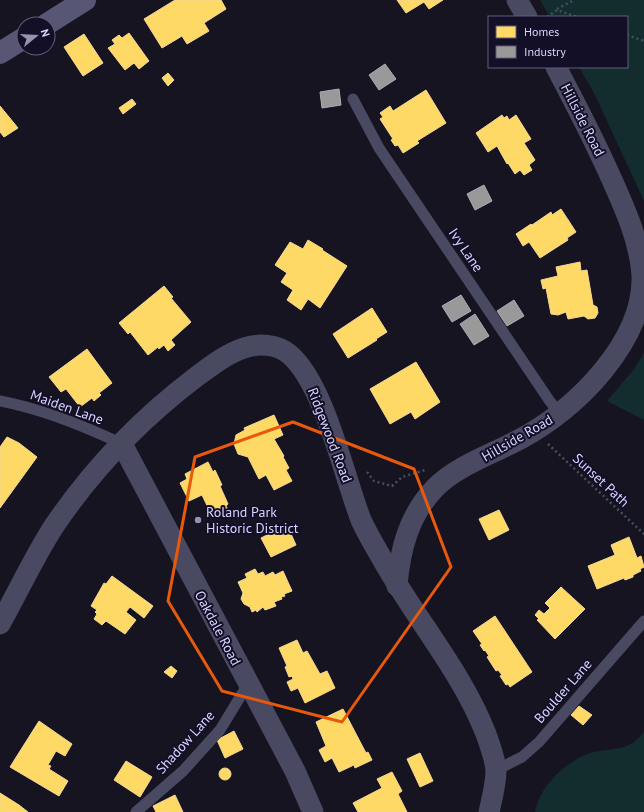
<svg xmlns="http://www.w3.org/2000/svg" width="644" height="812" font-family="'PT Sans',sans-serif">
	<rect width="100%" height="100%" fill="#161421"/>
	<!-- green -->
	<g fill="#132c2d">
		<polygon points="540,0 644,0 644,201 595,95 579,67 627,67 627,17 550,17"/>
		<polygon points="644,353 644,420 607,401 634,369"/>
		<path d="M644,732V812H535C540,786 565,762 590,753C603,749 622,750 633,743C637,740 640,736 644,732Z"/>
	</g>
	<!-- homes -->
	<g fill="#ffd966" stroke="#f4d894">
		<polygon points="175,0 221,0 226,9 204,23 209,31 187,44 182,36 162,48 144,19"/>
		<polygon points="397,0 443,0 429,9 424,2 406,13"/>
		<polygon points="129,33 149,61 139,69 134,63 125,70 108,48 115,44 112,40 119,35 122,38"/>
		<polygon points="84,34 103,63 83,76 64,47"/>
		<polygon points="168,73 174,80 168,86 162,78"/>
		<polygon points="426,90 446,123 417,141 419,143 403,153 398,145 395,146 391,140 393,139 380,119 383,117 380,113 390,106 393,111"/>
		<polygon points="132,99 136,104 123,114 119,108"/>
		<polygon points="0,106 18,128 4,137 0,132"/>
		<polygon points="502,115 504,118 507,116 509,120 516,115 531,139 524,143 535,160 529,165 532,170 524,175 520,170 515,174 508,163 507,164 497,146 488,152 476,133"/>
		<polygon points="561,209 576,232 567,238 568,240 540,258 529,242 523,246 516,234 531,224 532,225 551,212 552,215"/>
		<polygon points="308,240 323,249 322,250 347,266 320,308 308,299 301,310 287,300 293,290 281,282 287,273 275,265 290,242 303,249"/>
		<polygon points="580,262 581,271 587,270 593,305 597,307 598,313 595,318 588,319 584,316 568,319 566,312 558,315 551,314 546,288 543,289 541,280 558,276 556,267"/>
		<polygon points="164,286 173,297 171,298 191,322 171,340 175,345 168,351 164,345 159,349 158,347 148,355 130,332 128,334 119,323"/>
		<polygon points="372,308 387,332 376,339 377,340 348,358 333,334"/>
		<polygon points="87,349 112,383 99,393 101,395 94,401 92,398 80,407 66,389 61,392 49,377"/>
		<polygon points="416,362 440,402 415,419 411,412 390,424 370,389"/>
		<polygon points="274,415 283,435 274,439 284,456 283,457 289,468 286,470 292,481 274,490 266,475 259,479 248,457 238,454 234,444 236,435 245,430 244,428"/>
		<polygon points="7,437 19,443 37,457 0,508 0,447"/>
		<polygon points="208,462 213,472 215,470 222,485 220,486 228,504 226,506 228,510 213,518 202,495 189,501 180,483 187,479 185,474"/>
		<polygon points="499,510 509,530 489,540 479,519"/>
		<polygon points="287,525 296,545 271,557 261,538"/>
		<polygon points="629,537 637,558 641,556 644,567 640,569 641,571 633,575 633,577 625,580 624,578 597,589 588,566 615,555 611,545"/>
		<polygon points="255,569 258,574 263,572 265,576 273,572 275,575 283,571 292,591 284,594 285,596 281,597 282,599 274,602 276,606 265,610 263,607 257,612 256,610 252,612 250,607 244,604 241,599 243,593 238,582 247,578 245,574"/>
		<polygon points="112,576 153,606 144,618 130,607 126,612 136,620 125,634 106,621 102,625 94,619 97,614 95,612 97,610 91,606 104,583 106,584"/>
		<polygon points="561,587 585,609 555,639 537,620 539,619 535,615 539,610 544,614 550,608 545,603"/>
		<polygon points="495,616 532,672 510,687 508,684 506,685 500,676 502,675 498,670 496,671 487,657 489,656 485,650 484,651 480,645 482,644 473,631"/>
		<polygon points="297,640 303,653 307,651 320,674 327,671 335,688 305,703 298,688 291,691 287,682 293,679 292,676 289,677 285,667 287,666 279,648"/>
		<polygon points="171,666 177,671 172,678 164,672"/>
		<polygon points="579,706 592,715 583,725 571,715"/>
		<polygon points="343,709 366,753 368,752 372,760 355,768 354,765 339,772 332,758 325,762 319,750 326,746 316,722"/>
		<polygon points="39,721 72,744 65,756 56,751 48,765 51,766 49,769 68,781 59,796 10,767"/>
		<polygon points="234,731 243,749 225,758 217,740"/>
		<polygon points="420,753 433,781 420,787 407,759"/>
		<polygon points="126,761 152,777 140,797 114,780"/>
		<circle cx="225" cy="774" r="6"/>
		<polygon points="392,772 402,791 398,794 407,812 358,812 353,803 382,788 377,779"/>
		<polygon points="0,793 19,805 28,812 0,812"/>
		<polygon points="175,795 183,812 156,812 153,806"/>
	</g>
	<!-- industry -->
	<g fill="#999" stroke="#acabb8">
		<polygon points="385,64 396,79 379,90 369,75"/>
		<polygon points="339,89 341,105 322,108 320,92"/>
		<polygon points="484,185 492,201 475,210 467,194"/>
		<polygon points="461,295 471,311 452,322 442,306"/>
		<polygon points="514,300 524,316 507,326 497,311"/>
		<polygon points="475,314 489,336 474,345 460,324"/>
	</g>
	<g fill="none" stroke-linecap="round" stroke-linejoin="round">
		<!-- path -->
		<g stroke="#44505f" stroke-width="2.5" stroke-dasharray="2 3" stroke-linecap="butt">
			<polyline points="557,9 574,0"/>
			<polyline points="547,17 557,10 577,17"/>
			<polyline points="627,35 644,41"/>
			<polyline points="548,444 644,534"/>
			<polyline points="367,472 374,481 392,486 402,477 425,470"/>
		</g>
		<!-- service -->
		<g stroke="#4a4962" stroke-width="11">
			<polyline points="353,99 379,148 549,400 559,413"/>
			<path d="M0,401C42,409 84,426 122,444"/>
			<polyline points="496,770 522,757 539,742 644,621"/>
			<polyline points="136,812 183,771 220,730 248,684"/>
		</g>
		<!-- minor -->
		<g stroke="#4a4962" stroke-width="21">
			<polyline points="517,0 527,17"/>
			<polyline points="122,444 295,771 313,812"/>
			<path d="M397,586C400,549 409,515 435,488C458,465 493,454 522,438C575,410 644,342 642,276C640,240 623,204 608,171C592,136 574,101 556,67"/>
			<path d="M0,624C18,592 34,557 54,526C92,470 142,418 196,377C211,366 226,354 244,348C258,343 277,344 289,354C324,383 344,476 361,520C367,533 374,545 381,557C414,617 461,670 486,734C490,745 495,759 496,770C496,784 492,799 489,812"/>
		</g>
		<!-- secondary -->
		<g stroke="#575674" stroke-width="22">
			<polyline points="47,24 85,0"/>
			<polyline points="0,53 24,38"/>
		</g>
	</g>
	<!-- marked area -->
	<path fill="none" stroke="#e8590c" stroke-width="3" stroke-linejoin="round" d="M293,422L414,469L451,567L342,722L222,691L168,601L195,457Z"/>
	<!-- markers -->
	<circle fill="#9591b1" stroke="#130f26" stroke-width="1.5" cx="198" cy="520" r="4"/>
	<g text-anchor="middle" dominant-baseline="central" stroke-width="4" stroke-linejoin="round" paint-order="stroke">
		<!-- street labels -->
		<g font-size="14" fill="#d9d4ff" stroke="#130f26">
			<text transform="translate(583 120) rotate(63)">Hillside Road</text>
			<text transform="translate(466 250) rotate(56)">Ivy Lane</text>
			<text transform="translate(67 407) rotate(20)">Maiden Lane</text>
			<text transform="translate(330 435) rotate(69)">Ridgewood Road</text>
			<text transform="translate(517 438) rotate(-30)">Hillside Road</text>
			<text transform="translate(601 480) rotate(43)">Sunset Path</text>
			<text transform="translate(218 628) rotate(62)">Oakdale Road</text>
			<text transform="translate(563 691) rotate(-49)">Boulder Lane</text>
			<text transform="translate(185 742) rotate(-48)">Shadow Lane</text>
		</g>
		<!-- poi labels -->
		<g font-size="14" fill="#d9d4ff" stroke="#130f26" text-anchor="start">
			<text x="206" y="512">Roland Park<tspan x="206" dy="16">Historic District</tspan></text>
		</g>
	</g>
	<!-- legend -->
	<rect x="488" y="16" width="140" height="52" fill="#130f26" stroke="#625e7d"/>
	<rect x="496" y="26" width="20" height="12" fill="#ffd966" stroke="#625e7d"/>
	<text x="524" y="36" font-size="12" fill="#d9d4ff">Homes</text>
	<rect x="496" y="46" width="20" height="12" fill="#999999" stroke="#625e7d"/>
	<text x="524" y="56" font-size="12" fill="#d9d4ff">Industry</text>
	<!-- north arrow -->
	<g transform="translate(36 36) rotate(72)"><circle r="19" fill="#130f26" stroke="#625e7d"/>
	<path d="M0-3L7 15L0 10L-7 15Z" fill="#9591b1"/>
	<text y="-6" font-size="11" font-weight="bold" text-anchor="middle" fill="#d9d4ff">N</text>
	</g>
</svg>
